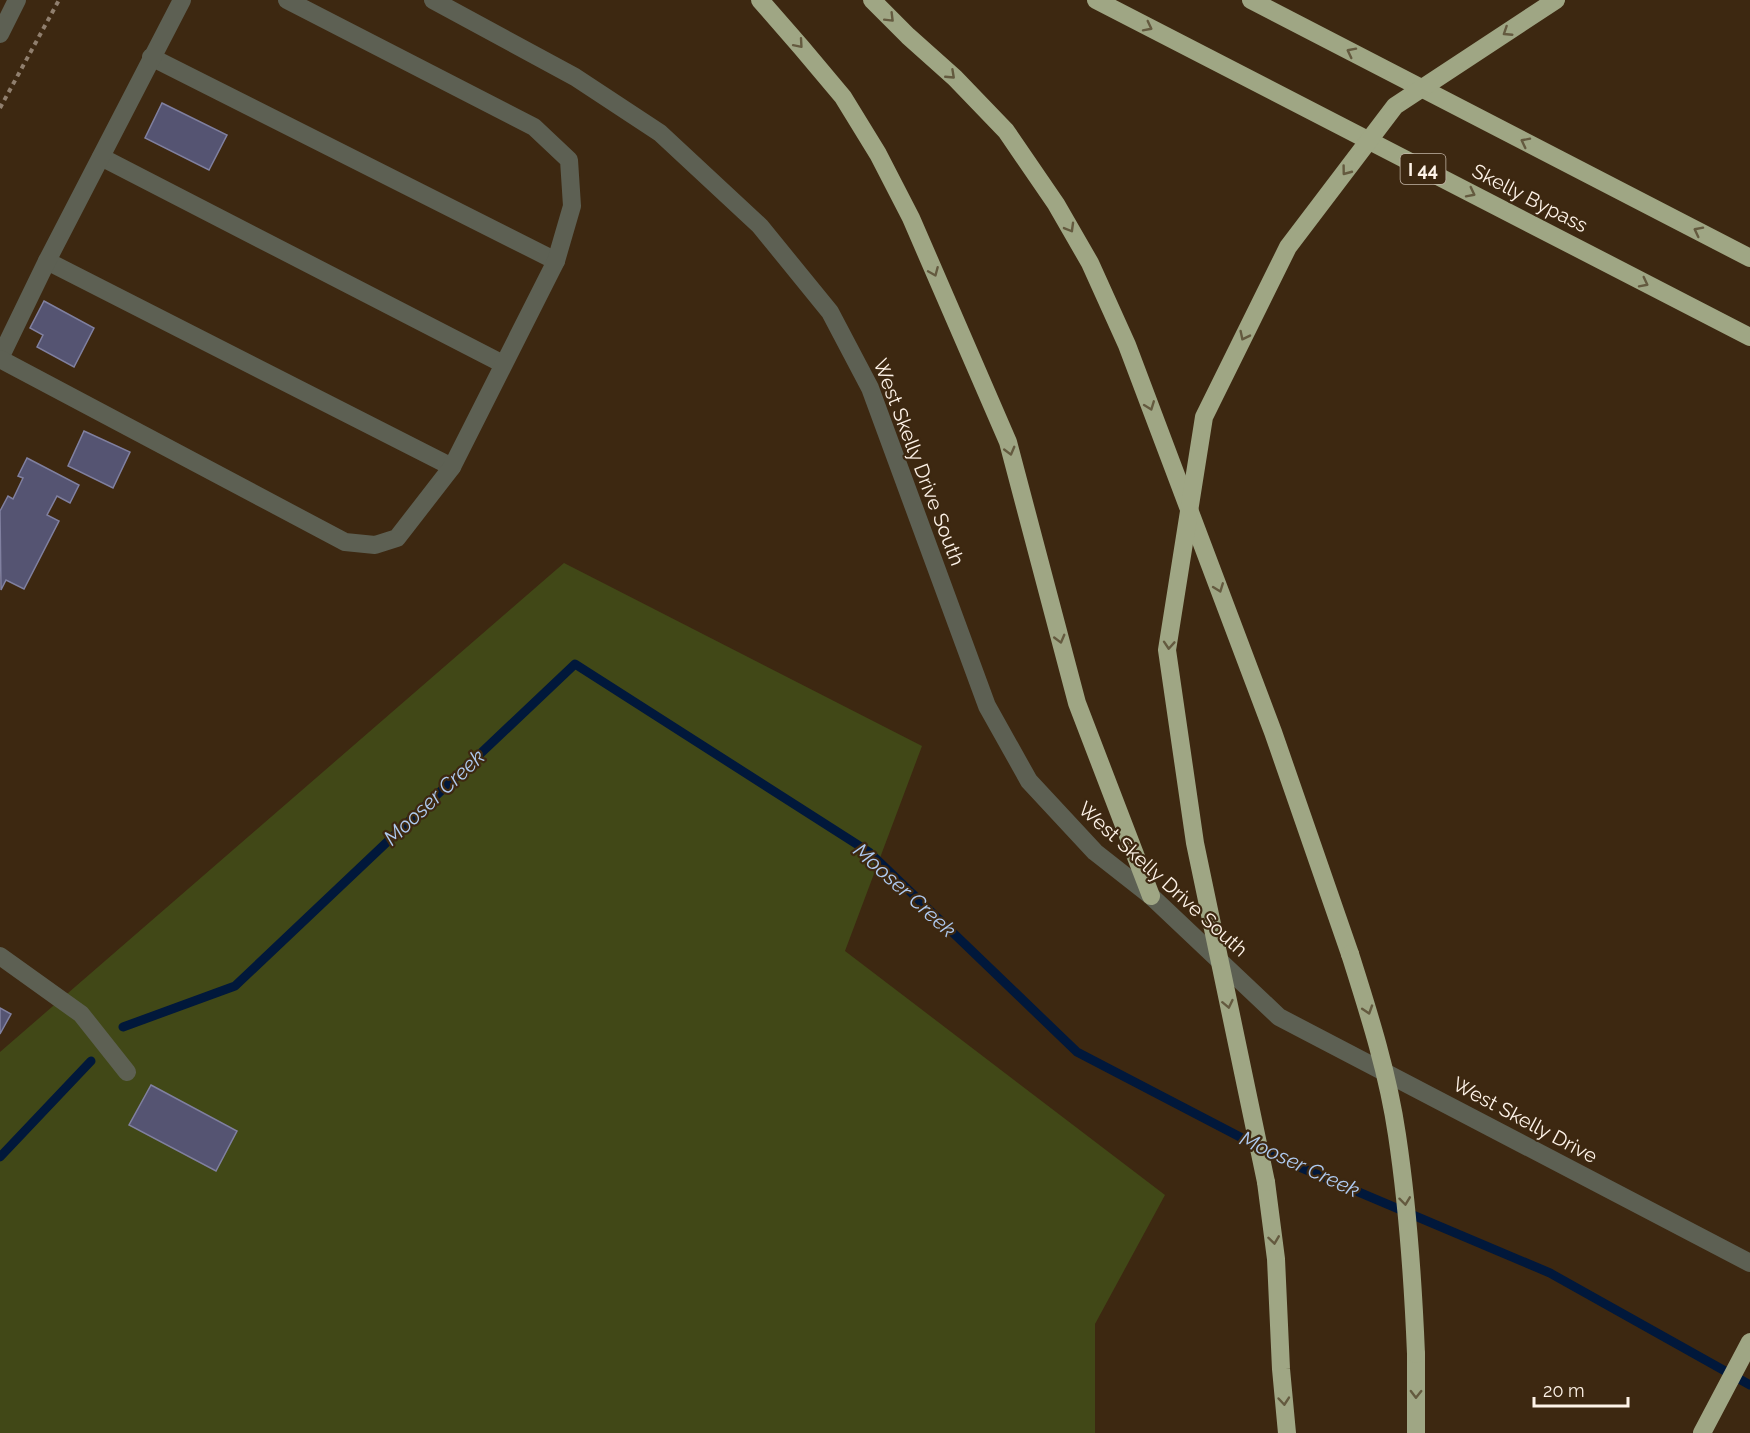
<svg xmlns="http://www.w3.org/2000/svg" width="1750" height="1433" font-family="Raleway,sans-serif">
	<rect width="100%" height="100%" fill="#3d2811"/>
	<!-- green -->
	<polygon fill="#414817" points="564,563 922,746 845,951 1165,1195 1095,1324 1095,1433 0,1433 0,1052"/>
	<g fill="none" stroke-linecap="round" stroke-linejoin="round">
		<!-- stream -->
		<g stroke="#01183b" stroke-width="9">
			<polyline points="123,1027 235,986 575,664 869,852 1077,1052 1290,1163 1550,1273 1750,1385"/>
			<polyline points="0,1157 91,1061"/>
		</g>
	</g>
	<!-- building -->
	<g fill="#555472" stroke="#8080a0" stroke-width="1.5">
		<polygon points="162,103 227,135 209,170 145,138"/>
		<polygon points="44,301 94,328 74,367 37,347 43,335 30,328"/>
		<polygon points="84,431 130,452 113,488 68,466"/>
		<polygon points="27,458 79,485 70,503 57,496 47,515 59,521 24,589 6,580 1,590 0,511 8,496 13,499 23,478 18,476"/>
		<polygon points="0,1008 11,1014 0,1034"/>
		<polygon points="151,1085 237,1131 216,1171 129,1125"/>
	</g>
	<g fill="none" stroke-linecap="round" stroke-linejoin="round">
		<!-- path -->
		<polyline stroke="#907f6e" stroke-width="4" stroke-dasharray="4.5 4.5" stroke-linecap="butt" points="0,108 59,0"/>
		<!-- service -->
		<g stroke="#5d6053" stroke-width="18">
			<polyline points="151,57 556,261"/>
			<polyline points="101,157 503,364"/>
			<polyline points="47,261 452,467"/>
			<polyline points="0,358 47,261 182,0"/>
			<polyline points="0,359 345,542 375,545 397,538 452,467 556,261 572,206 569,160 534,127 287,0"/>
			<polyline points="0,956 81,1014 127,1072"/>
		</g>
		<!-- tertiary -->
		<g stroke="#5d6053" stroke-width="18">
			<polyline points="433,0 575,77 660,133 760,226 830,312 870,388 987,706 1029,781 1095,852 1151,896 1279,1017 1750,1263"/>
			<polyline points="0,34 17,0"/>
		</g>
		<!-- motorway -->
		<g stroke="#9fa684" stroke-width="18">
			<polyline points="760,0 801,47 843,97 878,154 911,218 1008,442 1077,703 1151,896"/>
			<polyline points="872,0 908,36 955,78 1006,131 1056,204 1090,263 1127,345 1273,732 1350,954"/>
			<polyline points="1096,0 1750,337"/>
			<polyline points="1251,0 1750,258"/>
			<polyline points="1266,1182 1276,1259 1281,1369 1287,1433"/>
			<polyline points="1416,1433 1416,1354"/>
			<polyline points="1702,1433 1750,1342"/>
		</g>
		<!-- motorway-bridge -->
		<g stroke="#9fa684" stroke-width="18">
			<path d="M1350,954C1369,1014 1388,1073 1397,1135C1408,1208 1413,1281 1416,1354"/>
			<polyline points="1266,1182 1195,843 1167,650 1204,417 1288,247 1395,106 1556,0"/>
		</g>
	</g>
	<!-- one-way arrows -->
	<defs><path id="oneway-chevron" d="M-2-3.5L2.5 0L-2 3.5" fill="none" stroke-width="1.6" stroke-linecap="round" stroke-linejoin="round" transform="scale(1.5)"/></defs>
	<g stroke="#645a3f">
		<use href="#oneway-chevron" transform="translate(890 18) rotate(45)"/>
		<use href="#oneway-chevron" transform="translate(1148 27) rotate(27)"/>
		<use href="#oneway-chevron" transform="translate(1507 32) rotate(147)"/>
		<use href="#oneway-chevron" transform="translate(799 44) rotate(49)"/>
		<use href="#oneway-chevron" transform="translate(1351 52) rotate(-153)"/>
		<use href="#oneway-chevron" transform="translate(951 75) rotate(43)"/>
		<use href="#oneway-chevron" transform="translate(1525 142) rotate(-153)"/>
		<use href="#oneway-chevron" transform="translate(1346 171) rotate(127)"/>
		<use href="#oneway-chevron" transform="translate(1471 193) rotate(27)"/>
		<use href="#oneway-chevron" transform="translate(1070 228) rotate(60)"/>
		<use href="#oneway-chevron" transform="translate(1698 231) rotate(-153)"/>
		<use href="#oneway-chevron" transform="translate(934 272) rotate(67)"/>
		<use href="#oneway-chevron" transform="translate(1644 283) rotate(27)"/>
		<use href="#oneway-chevron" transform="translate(1244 336) rotate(116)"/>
		<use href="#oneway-chevron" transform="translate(1150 406) rotate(69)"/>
		<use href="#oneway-chevron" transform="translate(1010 451) rotate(75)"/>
		<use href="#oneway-chevron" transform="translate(1219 588) rotate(69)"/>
		<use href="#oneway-chevron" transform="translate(1060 639) rotate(75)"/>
		<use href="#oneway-chevron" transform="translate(1169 645) rotate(94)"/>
		<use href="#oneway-chevron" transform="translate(1228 1004) rotate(78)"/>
		<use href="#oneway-chevron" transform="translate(1368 1010) rotate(72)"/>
		<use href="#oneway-chevron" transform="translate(1405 1201) rotate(83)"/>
		<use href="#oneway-chevron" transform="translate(1274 1240) rotate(82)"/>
		<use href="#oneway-chevron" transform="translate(1416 1394) rotate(91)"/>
		<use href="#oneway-chevron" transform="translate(1284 1401) rotate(85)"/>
	</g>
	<g text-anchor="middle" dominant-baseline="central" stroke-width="4.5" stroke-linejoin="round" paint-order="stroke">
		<!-- shield labels -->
		<rect fill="#3d2811" stroke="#c4b6a8" stroke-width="1.5" x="1400.5" y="154" width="45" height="30" rx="4.5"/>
		<g font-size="18" font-weight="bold" fill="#fef3e8">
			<text x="1423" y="169">I 44</text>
		</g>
		<!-- street labels -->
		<g font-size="20" fill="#fef3e8" stroke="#3d2811">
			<text transform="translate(1530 198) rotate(27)">Skelly Bypass</text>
			<text transform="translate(919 462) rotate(69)">West Skelly Drive South</text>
			<text transform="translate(1163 879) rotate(42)">West Skelly Drive South</text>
			<text transform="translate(1525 1120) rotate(28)">West Skelly Drive</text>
		</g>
		<!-- water labels -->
		<g font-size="21" font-style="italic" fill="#afcaf0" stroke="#3d2811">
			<text transform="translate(434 797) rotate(-43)">Mooser Creek</text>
			<text transform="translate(905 890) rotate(42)">Mooser Creek</text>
			<text transform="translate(1300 1164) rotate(25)">Mooser Creek</text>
		</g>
	</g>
	<!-- scale -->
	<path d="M1534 1397v9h94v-9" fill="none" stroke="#fef3e8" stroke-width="3"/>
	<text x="1543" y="1397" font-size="18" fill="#fef3e8" stroke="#3d2811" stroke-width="4.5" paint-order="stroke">20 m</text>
</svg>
